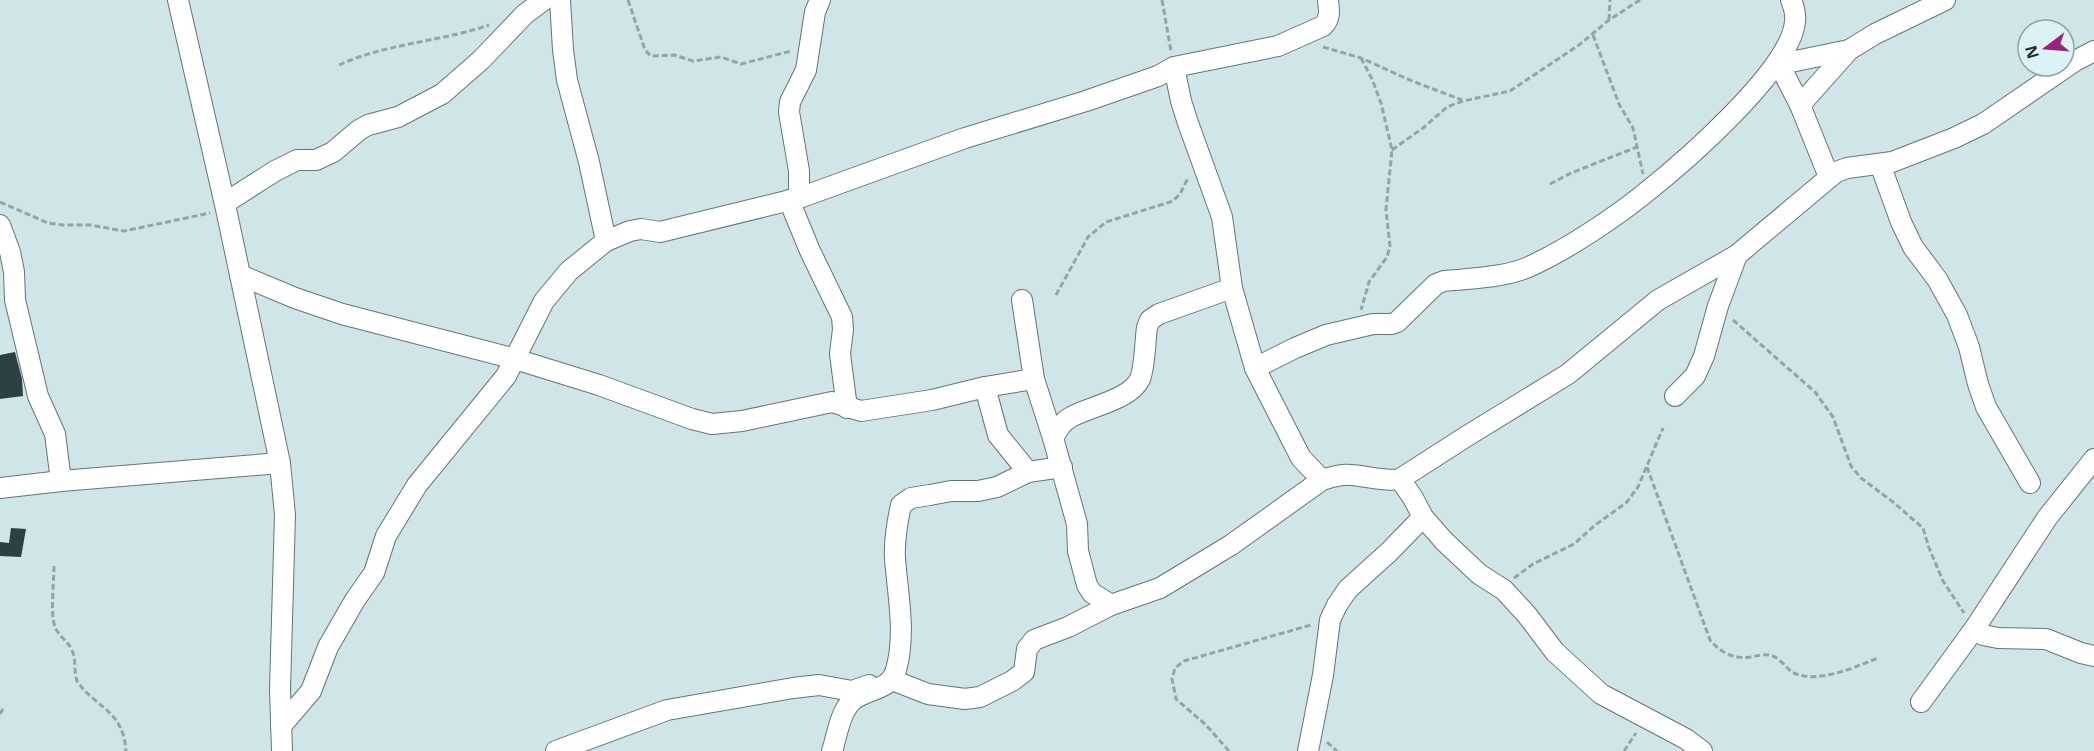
<svg xmlns="http://www.w3.org/2000/svg" width="2094" height="751" font-family="'Noto Sans',sans-serif">
	<rect width="100%" height="100%" fill="#cfe5e7"/>
	<!-- building -->
	<g fill="#2e4142">
		<polygon points="15,352 22,379 23,396 0,399 0,355"/>
		<polygon points="11,528 26,529 21,557 0,556 0,542 9,543"/>
	</g>
	<g fill="none" stroke-linecap="round" stroke-linejoin="round">
		<defs>
			<g id="street">
				<polyline points="178,0 226,209 280,463 285,515 280,689 282,751"/>
				<polyline points="560,0 563,50 567,80 589,162 606,241"/>
				<polyline points="1778,62 1800,105 1829,177"/>
				<polyline points="1781,64 1849,50"/>
				<polyline points="1174,67 1181,101 1188,123 1222,217 1232,288 1255,368 1301,458 1322,480"/>
				<polyline points="1800,105 1849,50 1875,34 1945,0"/>
				<polyline points="1880,164 1901,222 1913,247 1937,279 1957,315 1969,347 1978,384 1986,407 2030,483"/>
				<polyline points="799,198 799,171 789,112 790,102 806,70 815,12 820,0"/>
				<polyline points="789,200 810,251 842,317 843,329 840,354 847,408"/>
				<polyline points="225,203 275,171 297,160 316,160 333,152 359,130 368,125 398,117 442,94 481,60 525,14 544,0"/>
				<polyline points="0,225 10,252 14,272 15,300 38,396 55,434 61,481"/>
				<polyline points="240,275 295,298 342,314 515,359 599,385 692,419 712,424 742,421 832,402 861,411 932,400 985,387 1034,379"/>
				<polyline points="1022,300 1034,379 1053,438 1077,524 1078,551 1087,585 1092,593 1111,605"/>
				<path d="M1255,368L1295,348L1326,335L1373,324H1391L1397,322L1436,284L1444,281C1475,278 1509,278 1537,263C1572,246 1614,218 1644,194C1683,163 1790,71 1795,22C1796,14 1794,7 1791,0"/>
				<polyline points="985,387 998,435 1028,472"/>
				<polyline points="1675,396 1695,376 1704,356 1718,306 1737,255"/>
				<path d="M1053,438C1058,429 1062,422 1071,417C1091,406 1130,400 1140,379C1145,366 1145,342 1147,327L1150,320L1159,314L1232,288"/>
				<polyline points="1400,479 1413,498 1423,517 1444,541 1479,574 1504,590 1527,615 1555,652 1601,694 1686,739 1702,751"/>
				<polyline points="0,488 61,481 280,463"/>
				<polyline points="1975,628 1983,635 1998,638 2046,639 2081,653 2094,656"/>
				<path d="M892,680L928,694L965,699L980,697L1012,681L1024,672L1027,649L1034,640L1068,627L1111,605L1160,588L1231,545L1322,480C1332,477 1341,474 1351,475C1368,476 1383,482 1400,479L1467,436L1568,374L1658,300L1737,255L1836,172L1847,168L1892,162L1954,138L1983,124L2075,61L2094,51"/>
				<polyline points="1921,702 1975,628 2047,518 2094,459"/>
				<path d="M281,726L311,691L328,647L355,600L374,573L386,536L417,485L506,376L544,301L569,271L606,241L630,231L641,229L660,232L799,198L965,138L1086,101L1158,76L1174,67L1278,46L1323,26C1331,18 1329,10 1328,0"/>
				<polyline points="556,751 667,710 793,688 819,685 852,691 869,685"/>
				<path d="M832,751C837,736 840,711 853,700C868,688 890,691 896,670C906,634 898,596 895,559C894,541 897,523 901,505L911,498L930,495L951,491H978L997,487L1028,472L1062,467"/>
				<polyline points="1308,751 1323,675 1330,620 1337,605 1348,589 1389,552 1423,517"/>
			</g>
		</defs>
		<!-- street casing -->
		<use href="#street" stroke="#627678" stroke-width="22"/>
		<!-- path -->
		<g stroke="#94a5a6" stroke-width="3" stroke-dasharray="6 3" stroke-linecap="butt">
			<polyline points="628,0 645,50 651,56 674,55 693,61 721,57 741,64 791,51"/>
			<polyline points="1162,0 1171,51"/>
			<polyline points="1609,20 1610,0"/>
			<polyline points="1593,35 1619,104 1633,128 1643,174"/>
			<polyline points="1323,47 1361,58 1412,81 1462,100"/>
			<polyline points="1361,58 1372,79 1381,103 1392,150 1386,210 1390,246 1387,257 1369,282 1361,310"/>
			<path d="M339,65C387,43 440,42 489,25"/>
			<polyline points="1392,150 1423,128 1447,107 1463,101 1510,91 1579,45 1609,20 1640,0"/>
			<polyline points="1550,184 1571,173 1637,147"/>
			<polyline points="0,202 48,223 62,225 90,225 124,231 210,213"/>
			<polyline points="1056,295 1088,237 1106,222 1173,201 1180,194 1188,178"/>
			<polyline points="1733,320 1815,392 1833,417 1851,466 1861,478 1893,502 1923,528 1929,548 1943,581 1964,613"/>
			<path d="M1647,467L1710,640C1720,652 1734,660 1751,657C1757,656 1763,654 1769,655C1781,657 1786,670 1796,674C1820,683 1855,667 1878,658"/>
			<path d="M54,566C54,580 50,615 55,627C59,637 70,642 73,653C76,662 74,672 77,681C96,709 123,709 126,751"/>
			<polyline points="1514,578 1533,564 1574,544 1595,525 1626,503 1638,487 1663,428"/>
			<polyline points="0,714 3,709"/>
			<polyline points="1327,742 1337,751"/>
			<polyline points="1229,751 1205,724 1176,699 1172,679 1175,668 1184,661 1311,625"/>
			<polyline points="1624,751 1636,733"/>
		</g>
		<!-- street -->
		<use href="#street" stroke="#fff" stroke-width="20"/>
	</g>
	<!-- north arrow -->
	<g transform="translate(2046 48) rotate(254)"><circle r="28" fill="#dcf3f5" stroke="#93a4a6" stroke-width="1.5"/>
	<path d="M0-4.5L10 22L0 15L-10 22Z" fill="#98237f"/>
	<text y="-9" font-size="16" font-weight="bold" text-anchor="middle" fill="#262e2f">N</text>
	</g>
</svg>
